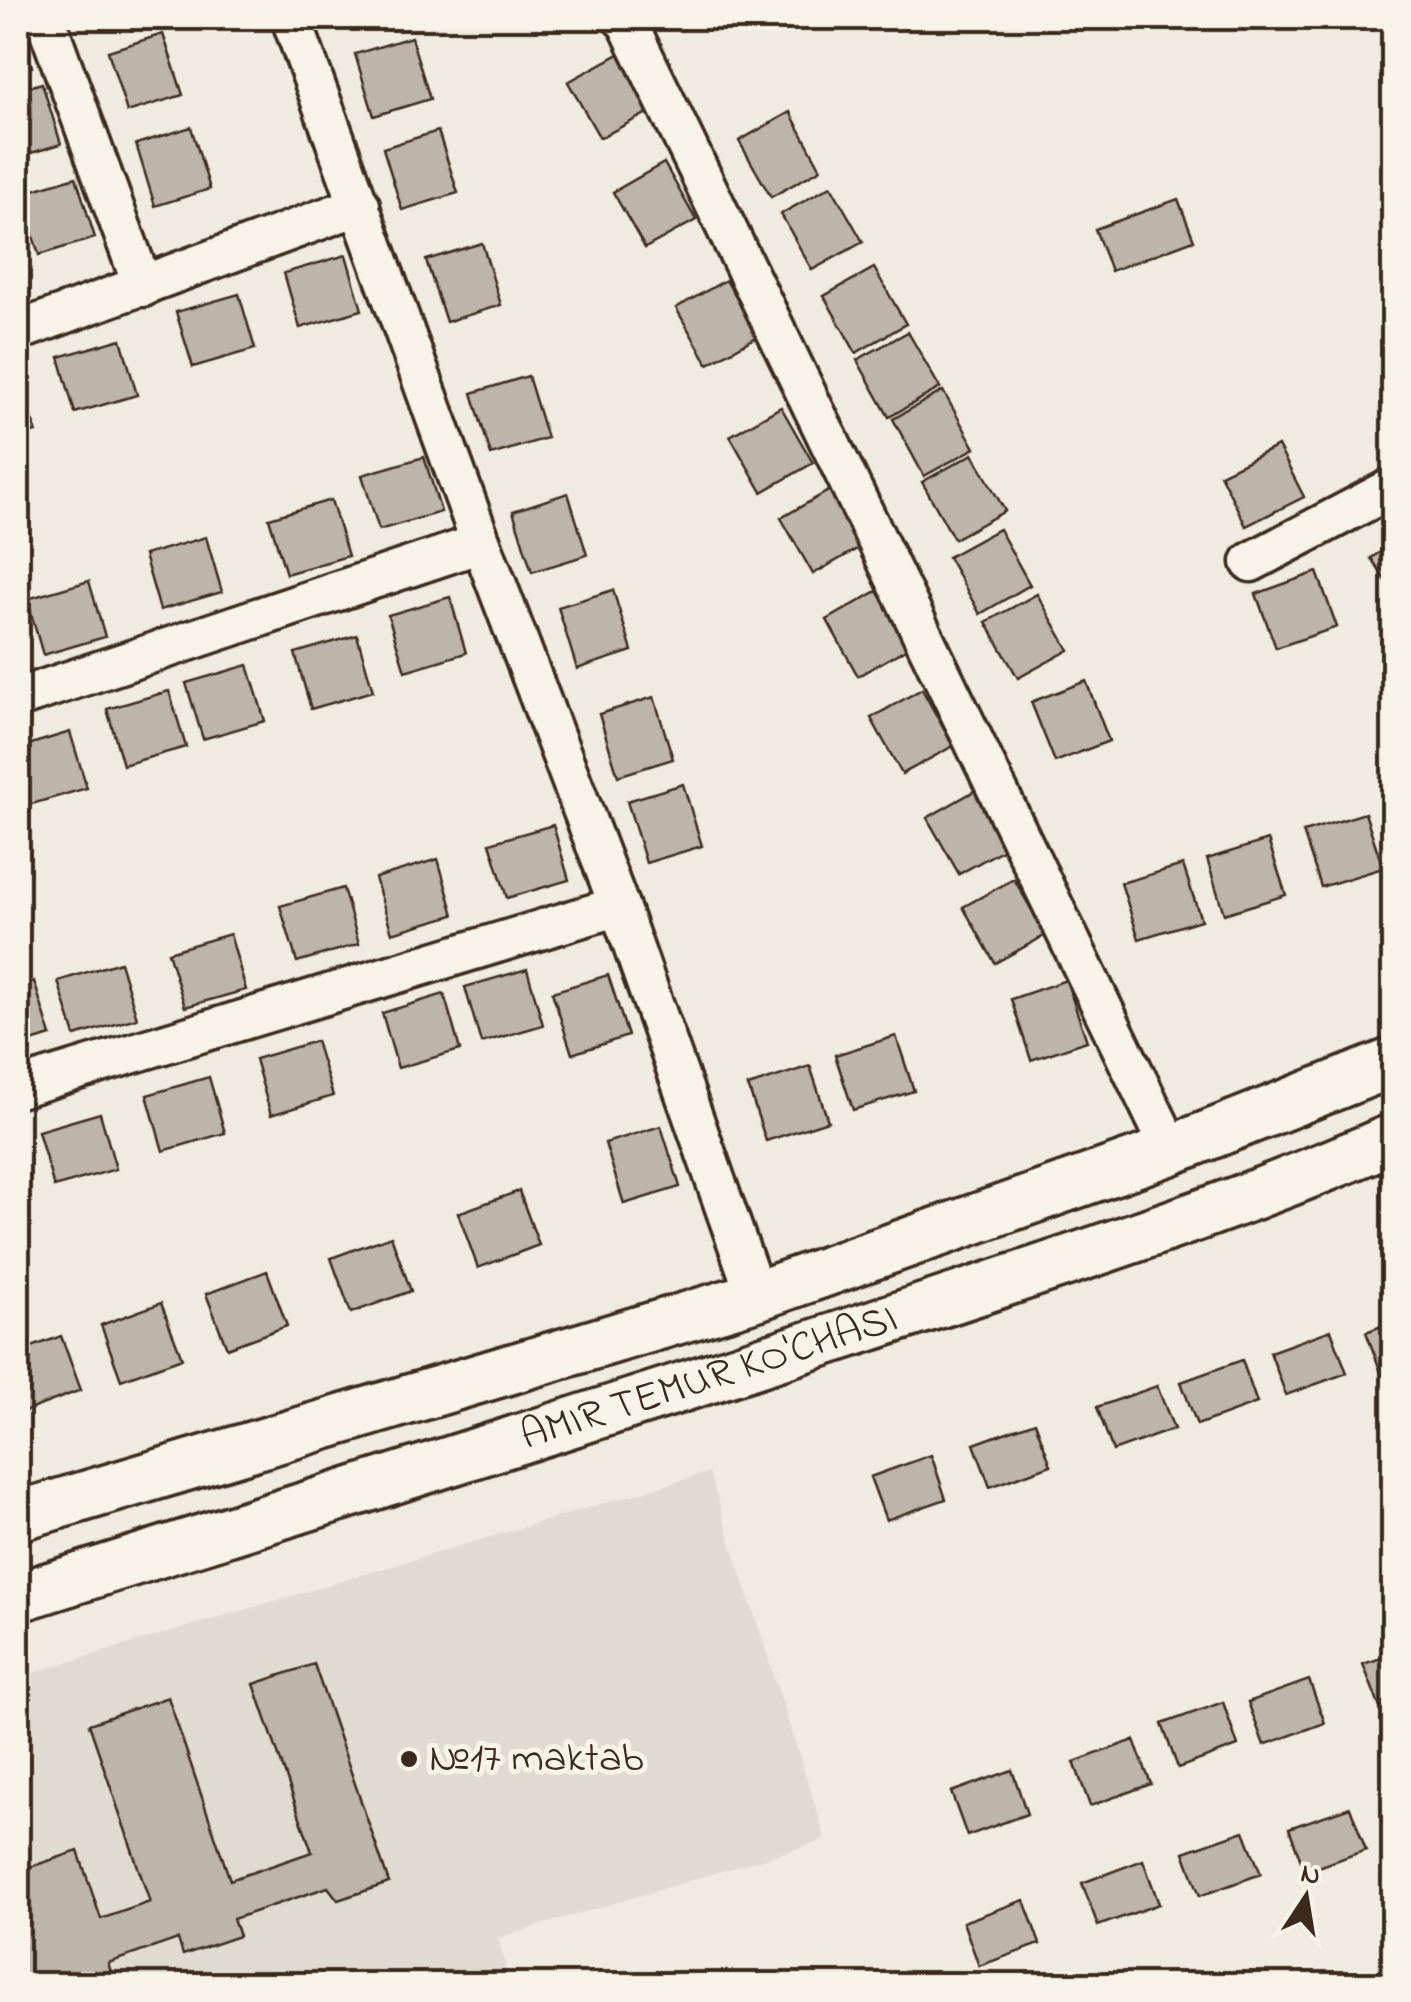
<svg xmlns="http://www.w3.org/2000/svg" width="1411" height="2002" font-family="'Indie Flower',sans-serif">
	<rect width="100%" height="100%" fill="#efebe0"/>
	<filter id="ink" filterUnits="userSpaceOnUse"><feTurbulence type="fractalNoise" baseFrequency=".01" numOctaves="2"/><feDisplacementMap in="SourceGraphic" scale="20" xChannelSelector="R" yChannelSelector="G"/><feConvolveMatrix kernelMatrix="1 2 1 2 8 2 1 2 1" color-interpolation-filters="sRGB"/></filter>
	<g filter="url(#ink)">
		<!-- built -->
		<polygon fill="#e0dbd0" points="709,1472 826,1840 498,1938 510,1984 18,1984 18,1677"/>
		<!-- building -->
		<g fill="#bdb5aa" stroke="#3b2a1e" stroke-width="2.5">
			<polygon points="18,20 32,67 18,72"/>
			<polygon points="163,34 183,95 127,112 108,51"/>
			<polygon points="411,37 430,99 374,116 355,54"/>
			<polygon points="619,54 651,111 600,138 568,82"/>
			<polygon points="42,83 61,144 18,157 18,90"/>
			<polygon points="790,112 821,169 771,197 739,141"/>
			<polygon points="191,127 210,189 155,206 136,144"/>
			<polygon points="438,131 458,193 402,210 383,148"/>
			<polygon points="664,163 696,220 645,248 613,192"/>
			<polygon points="76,177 95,238 39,255 20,194"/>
			<polygon points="831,186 863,242 812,270 781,214"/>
			<polygon points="1178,199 1194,240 1111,271 1095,229"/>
			<polygon points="482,243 501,305 446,322 426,260"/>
			<polygon points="346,255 362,310 300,328 284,273"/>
			<polygon points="874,268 906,324 856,353 824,296"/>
			<polygon points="726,280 758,336 708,364 676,308"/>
			<polygon points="239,294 255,349 193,367 176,312"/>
			<polygon points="908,332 940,388 889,417 857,360"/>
			<polygon points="121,339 137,395 75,413 59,357"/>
			<polygon points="18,376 36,432 18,437"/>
			<polygon points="528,376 547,438 491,455 472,393"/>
			<polygon points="943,391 975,448 924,476 893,419"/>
			<polygon points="781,407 813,463 762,492 730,436"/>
			<polygon points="1278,446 1304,497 1246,526 1220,474"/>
			<polygon points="973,454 1005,511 954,539 922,482"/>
			<polygon points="424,457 441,512 379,530 362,475"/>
			<polygon points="832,489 864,545 813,574 781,518"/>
			<polygon points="568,493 587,555 532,572 513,511"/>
			<polygon points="331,500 348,556 286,574 269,518"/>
			<polygon points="999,529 1030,585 980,614 948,557"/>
			<polygon points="206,537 222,592 160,610 144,555"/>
			<polygon points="1394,543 1394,593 1371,558"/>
			<polygon points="1317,572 1337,627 1276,648 1256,594"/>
			<polygon points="89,581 105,637 43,655 27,599"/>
			<polygon points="613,590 632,651 577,669 558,607"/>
			<polygon points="877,591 909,647 858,676 827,620"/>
			<polygon points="1037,594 1069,650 1018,678 986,622"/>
			<polygon points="450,597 466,653 405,671 388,615"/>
			<polygon points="357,635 373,691 311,709 295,653"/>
			<polygon points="248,665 265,721 203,739 186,683"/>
			<polygon points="1086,681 1109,741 1055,762 1031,702"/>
			<polygon points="922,689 953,746 902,774 871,718"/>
			<polygon points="169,691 186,747 123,765 107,709"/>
			<polygon points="654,697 673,759 618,776 599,714"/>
			<polygon points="70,732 87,788 25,806 18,781 18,748"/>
			<polygon points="683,784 702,846 646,863 627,801"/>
			<polygon points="978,789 1009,846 959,874 927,818"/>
			<polygon points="1365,813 1383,868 1321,887 1303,832"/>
			<polygon points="553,825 569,880 507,898 490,843"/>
			<polygon points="1268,840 1286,895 1224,914 1207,859"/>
			<polygon points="438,859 454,915 392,933 375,878"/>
			<polygon points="1183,865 1201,920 1139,939 1121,883"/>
			<polygon points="1014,879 1046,935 995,963 963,907"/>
			<polygon points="343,888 359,944 297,962 280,906"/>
			<polygon points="230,934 246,990 185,1007 168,952"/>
			<polygon points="120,962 137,1018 75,1036 58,981"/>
			<polygon points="527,969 543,1025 481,1043 465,987"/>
			<polygon points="608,975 628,1036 572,1054 552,992"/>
			<polygon points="1066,980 1087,1041 1031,1060 1011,999"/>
			<polygon points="34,981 51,1036 18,1046 18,986"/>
			<polygon points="444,994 460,1050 398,1068 382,1013"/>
			<polygon points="896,1036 914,1091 853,1110 835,1055"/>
			<polygon points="316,1041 333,1096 271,1115 255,1059"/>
			<polygon points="810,1066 828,1121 766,1141 748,1086"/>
			<polygon points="209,1077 225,1133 163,1151 147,1095"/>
			<polygon points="100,1113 116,1169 54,1187 38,1131"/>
			<polygon points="661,1126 680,1187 624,1204 605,1143"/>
			<polygon points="519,1191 539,1245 478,1268 458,1213"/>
			<polygon points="391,1236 411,1291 351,1313 331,1258"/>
			<polygon points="267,1271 287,1326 227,1348 206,1294"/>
			<polygon points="161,1303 182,1358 121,1380 101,1325"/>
			<polygon points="1394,1321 1394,1371 1382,1375 1366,1332"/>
			<polygon points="1331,1330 1347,1373 1286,1395 1270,1352"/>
			<polygon points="61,1336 81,1390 21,1413 18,1405 18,1352"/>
			<polygon points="1242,1360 1257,1403 1197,1425 1181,1382"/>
			<polygon points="1157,1386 1174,1429 1113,1451 1097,1407"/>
			<polygon points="1035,1422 1051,1465 990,1487 974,1444"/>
			<polygon points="931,1455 946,1499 886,1520 870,1477"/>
			<polygon points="1394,1654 1394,1703 1380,1708 1363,1664"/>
			<polygon points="314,1664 389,1883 338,1900 328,1887 233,1919 239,1936 183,1955 178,1939 108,1963 115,1984 18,1984 18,1871 78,1851 101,1919 150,1902 89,1724 168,1697 230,1880 312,1852 254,1684"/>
			<polygon points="1309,1680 1325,1723 1264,1745 1248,1702"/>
			<polygon points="1223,1702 1238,1746 1178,1768 1162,1724"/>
			<polygon points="1134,1740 1151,1784 1090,1806 1074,1762"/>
			<polygon points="1012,1770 1027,1814 967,1836 951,1792"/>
			<polygon points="1350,1807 1366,1850 1305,1872 1289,1828"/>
			<polygon points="1244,1831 1261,1874 1200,1896 1184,1852"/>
			<polygon points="1143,1860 1159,1904 1098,1926 1082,1883"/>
			<polygon points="1024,1900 1040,1944 979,1966 963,1922"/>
		</g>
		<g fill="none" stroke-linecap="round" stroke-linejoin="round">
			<defs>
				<g id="minor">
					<polyline points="45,18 143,287"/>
					<polyline points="291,18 481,543 619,906 756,1296"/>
					<polyline points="622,18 627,22 1171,1150"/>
					<polyline points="18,331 360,205"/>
					<polyline points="1251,562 1394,487"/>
					<polyline points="18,698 481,543"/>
					<polyline points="18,1088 619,906"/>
				</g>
				<g id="major">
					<polyline points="18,1516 756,1296 1171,1150 1394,1062"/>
					<path id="s1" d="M18,1597C301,1508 585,1420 867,1327C1044,1268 1223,1213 1394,1138"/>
				</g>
			</defs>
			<!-- minor casing -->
			<use href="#minor" stroke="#3b2a1e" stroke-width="45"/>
			<!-- major casing -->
			<use href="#major" stroke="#3b2a1e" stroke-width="55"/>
			<!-- minor -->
			<use href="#minor" stroke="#f7f3e8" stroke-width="38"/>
			<!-- major -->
			<use href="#major" stroke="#f7f3e8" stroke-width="48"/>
		</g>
	</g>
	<!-- markers -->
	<circle fill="#3b2a1e" stroke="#f7f3e8" stroke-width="4" cx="409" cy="1759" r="10"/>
	<g text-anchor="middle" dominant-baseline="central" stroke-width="10" stroke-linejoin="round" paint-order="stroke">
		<!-- street labels -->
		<g font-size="42" fill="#3b2a1e" stroke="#f7f3e8">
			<text stroke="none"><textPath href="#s1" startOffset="725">AMIR TEMUR KO'CHASI</textPath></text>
		</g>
		<!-- poi labels -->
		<g font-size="42" fill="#3b2a1e" stroke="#f7f3e8" text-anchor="start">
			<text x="429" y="1759">№17 maktab</text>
		</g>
	</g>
	<!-- margin -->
	<rect width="1411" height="2002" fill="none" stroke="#f7f3e8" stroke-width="60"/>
	<rect x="30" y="30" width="1351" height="1942" fill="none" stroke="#3b2a1e" stroke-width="4" filter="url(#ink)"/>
	<!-- north arrow -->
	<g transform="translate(1306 1897) rotate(12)" stroke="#f7f3e8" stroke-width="8" paint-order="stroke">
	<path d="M0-8L18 38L0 25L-18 38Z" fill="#3b2a1e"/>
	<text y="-15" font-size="28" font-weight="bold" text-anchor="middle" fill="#3b2a1e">N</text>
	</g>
</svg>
